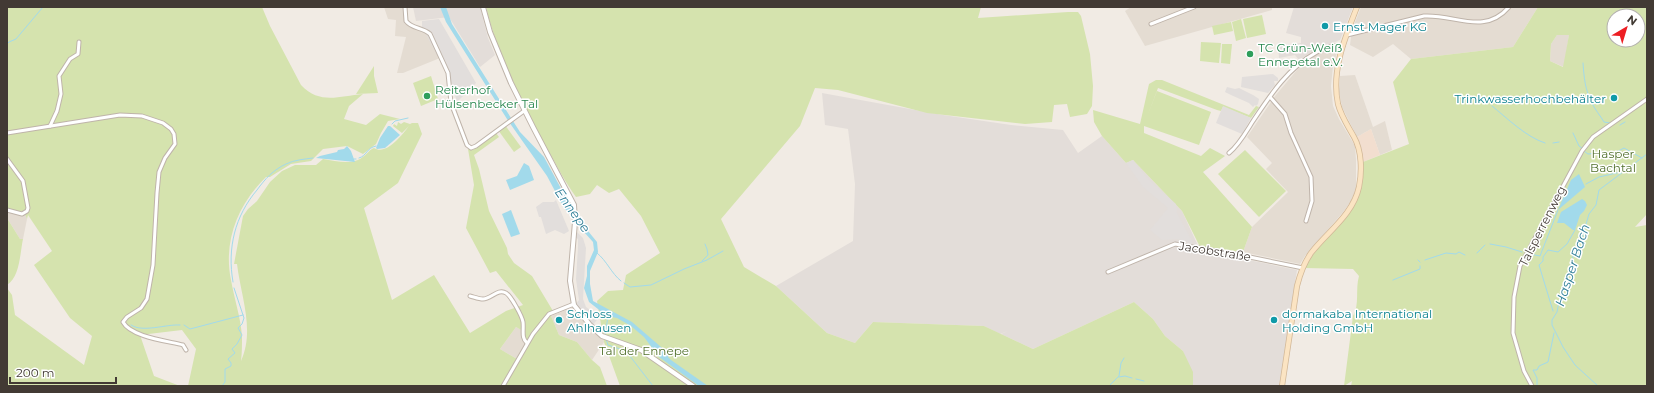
<svg xmlns="http://www.w3.org/2000/svg" width="1654" height="393" font-family="Montserrat,sans-serif">
	<rect width="100%" height="100%" fill="#f1ebe4"/>
	<!-- residential -->
	<g fill="#e4dcd2">
		<polygon points="384,7 407,7 408,22 412,25 422,27 440,58 403,73 397,73 406,37 395,36 396,20 388,19"/>
		<polygon points="1131,7 1272,7 1272,10 1145,46 1125,11"/>
		<polygon points="1361,7 1538,7 1513,47 1411,59 1393,44 1373,57 1350,45 1352,30"/>
		<polygon points="1557,35 1569,35 1564,67 1550,61 1551,44"/>
		<polygon points="1334,47 1338,49 1333,66 1331,86 1333,106 1339,119 1355,146 1356,160 1356,189 1351,201 1344,211 1305,256 1300,264 1243,252 1252,227 1288,192 1266,169 1272,163 1247,137 1275,96 1297,70 1311,57"/>
		<polygon points="1355,75 1373,127 1385,121 1392,150 1380,155 1371,129 1357,137 1342,107 1339,92 1340,76"/>
		<polygon points="8,209 24,212 26,215 27,219 23,239 20,239 7,218"/>
		<polygon points="573,307 595,333 603,338 604,342 592,360 577,342 559,335 551,316"/>
		<polygon points="516,327 523,331 525,344 517,359 500,349"/>
	</g>
	<!-- commercial -->
	<polygon fill="#f2decf" points="1371,129 1380,155 1363,162 1361,147 1357,137"/>
	<!-- industrial -->
	<g fill="#e3ddd9">
		<polygon points="413,7 480,7 488,38 495,55 480,67 449,17 416,21"/>
		<polygon points="1294,7 1353,7 1340,40 1313,51 1299,60 1295,55 1279,58 1278,45 1301,43 1301,37 1286,33"/>
		<polygon points="822,93 943,115 1011,125 1063,130 1078,153 1102,136 1126,163 1133,160 1182,211 1200,250 1297,270 1279,386 1193,386 1183,351 1165,336 1153,319 1134,302 1033,349 1001,334 1008,331 1000,334 984,326 873,322 855,343 827,333 776,286 853,241 855,184 848,129 825,125"/>
	</g>
	<!-- green -->
	<g fill="#d5e3ae" fill-rule="evenodd">
		<path d="M7,7H262L270,26L301,85C320,105 339,96 363,94L349,106L344,119L366,125L380,114L400,119L388,121L381,133L376,144L363,154L347,146L323,149L311,161L291,164L270,177H266C238,204 223,241 231,280C234,298 241,318 242,337C242,345 242,353 241,361C255,330 241,297 237,264H234L243,216L248,209L257,201L270,182L282,171L295,165H316L323,159C337,161 353,166 364,156C368,153 369,150 374,148C386,156 402,135 409,126L402,133L393,126L394,124L397,126L398,122L401,124L404,122L410,124L412,123H418L422,134L398,183L364,208L392,300L434,275L470,333L506,311L523,305L496,271L490,273L466,228L474,185L468,149L473,150L496,133L499,137L474,155L479,169L489,211L507,248L508,254L514,263L532,276L553,311L551,316L559,335L577,342L592,360L600,367L607,386H188L196,349L182,330L140,335L154,376L180,386H7V288L12,295L15,315L84,365L92,336L70,318L34,265L52,251L28,215L27,219L24,212L8,209L7,218L20,239H23C20,253 20,277 7,285ZM516,327L523,331L525,344L517,359L500,349Z"/>
		<path d="M486,7H981L978,18L1068,12H1078L1081,16L1090,54L1093,86L1092,106L1087,114L1070,117L1067,104L1054,105L1052,122L1025,124L927,113L838,90L815,88L800,126L721,219L744,267L776,286L827,333L855,343L873,322L984,326L1033,349L1134,302L1153,319L1165,336L1183,351L1193,372V386H620L604,342L597,301L608,291L623,290L626,275L660,253L641,216L619,189L609,193L597,185L590,194L576,197C565,182 557,166 548,150C523,105 498,57 486,7Z"/>
		<path d="M1538,7H1647V214L1635,227L1647,225V386H1351L1352,381L1344,386L1353,316C1360,304 1355,290 1359,276L1353,269L1304,268L1318,247L1348,213L1357,200L1362,184L1363,162L1409,144L1393,82L1411,59L1513,47ZM1614,16H1638V40H1614ZM1557,35H1569L1563,67L1550,61L1551,44Z"/>
		<polygon points="1262,15 1266,34 1247,38 1243,19"/>
		<polygon points="1241,19 1246,38 1236,41 1232,22"/>
		<polygon points="1231,22 1233,31 1214,35 1212,26"/>
		<polygon points="1201,42 1221,43 1219,63 1200,61"/>
		<polygon points="1222,44 1232,44 1230,64 1221,63"/>
		<polygon points="374,66 374,76 378,93 356,94"/>
		<polygon points="431,76 438,99 421,106 413,83"/>
		<polygon points="1156,80 1162,80 1249,115 1256,106 1259,107 1251,118 1223,107 1221,111 1217,110 1158,88 1147,117 1157,91 1211,112 1199,145 1144,126 1144,133 1201,156 1210,148 1225,156 1203,172 1252,227 1243,252 1200,247 1182,211 1133,160 1126,163 1102,136 1094,122 1093,110 1140,124 1149,84"/>
		<polygon points="505,125 521,147 514,152 498,130"/>
		<polygon points="1245,150 1286,191 1259,217 1218,174"/>
	</g>
	<!-- parking -->
	<g fill="#e2dedc">
		<polygon points="439,19 476,83 457,102 450,79 422,27 422,21"/>
		<polygon points="1273,74 1278,78 1278,81 1274,81 1275,85 1268,93 1241,87 1242,77"/>
		<polygon points="1227,87 1235,89 1239,88 1253,95 1259,99 1258,104 1256,106 1255,105 1253,107 1249,103 1231,95 1225,92"/>
		<polygon points="1223,106 1251,118 1242,134 1216,123"/>
		<polygon points="1133,160 1148,179 1176,204 1177,213 1192,241 1192,244 1178,239 1162,240 1150,230 1168,208 1143,187 1126,163"/>
		<polygon points="556,200 569,231 564,234 555,230 546,234 541,217 539,217 536,207 543,202 554,202"/>
		<polygon points="576,231 583,238 586,248 583,299 586,307 599,317 593,325 576,304 579,300 576,279 578,247 578,239 575,237"/>
	</g>
	<!-- water -->
	<g fill="#a2daeb">
		<polygon points="440,7 446,7 452,24 506,110 520,132 544,157 571,207 584,222 588,231 597,242 598,252 590,271 590,284 593,301 632,322 668,353 668,357 671,360 708,386 699,386 659,357 644,337 631,326 617,318 607,316 589,302 584,288 587,276 587,266 594,250 593,242 584,232 580,224 564,208 547,176 507,119 446,22"/>
		<polygon points="388,126 390,126 400,135 385,148 377,149 376,148 380,138"/>
		<polygon points="347,146 351,151 355,162 316,158 320,156 337,152 338,150 344,149"/>
		<polygon points="524,163 529,166 534,180 510,190 506,180 517,176"/>
		<polygon points="1579,174 1585,187 1558,210 1571,180"/>
		<polygon points="1582,199 1585,201 1587,205 1584,211 1580,215 1575,230 1573,230 1564,223 1557,223 1561,212"/>
		<polygon points="511,210 520,234 511,237 502,214"/>
	</g>
	<g fill="none" stroke-linecap="round" stroke-linejoin="round">
		<!-- stream -->
		<g stroke="#a2daeb" stroke-width="1">
			<polyline points="7,44 9,42 16,39 43,7"/>
			<path d="M1583,63C1584,77 1585,90 1592,103C1595,110 1600,115 1604,122L1610,123"/>
			<path d="M1492,106C1507,118 1526,137 1545,143"/>
			<polyline points="392,124 395,121 408,118"/>
			<polyline points="1620,125 1625,122"/>
			<polyline points="1573,133 1579,146 1582,148"/>
			<polyline points="1553,143 1559,142"/>
			<polyline points="1584,151 1588,154 1598,153 1605,158 1624,148 1642,158"/>
			<path d="M359,158C367,156 366,148 376,146"/>
			<polyline points="354,159 356,159"/>
			<polyline points="1586,184 1599,177 1621,172"/>
			<polyline points="1490,244 1506,247 1522,252"/>
			<path d="M597,253C607,261 611,273 621,281"/>
			<polyline points="1477,253 1485,245"/>
			<polyline points="1530,254 1540,256 1558,210"/>
			<polyline points="1418,260 1420,262"/>
			<polyline points="1425,260 1446,253 1456,254 1459,252 1465,255"/>
			<polyline points="702,261 708,255 707,249 705,244"/>
			<polyline points="1393,280 1420,269 1420,266"/>
			<path d="M233,282C227,248 235,216 257,190C265,179 273,170 286,164C294,160 305,159 313,158"/>
			<polyline points="624,283 630,287 651,285 684,269 707,260 723,251"/>
			<polyline points="1553,311 1539,265 1543,261 1543,257 1548,250 1558,252 1567,244 1575,230"/>
			<path d="M131,325C143,333 166,324 180,325"/>
			<polyline points="184,325 190,329 243,315"/>
			<polyline points="605,336 608,316"/>
			<polyline points="606,339 608,345 626,351 653,386"/>
			<polyline points="1119,377 1125,376 1132,378"/>
			<polyline points="1136,379 1144,381"/>
			<polyline points="222,386 225,382 225,369 231,366 231,363 228,359 235,353 232,349 237,344 242,335 238,328 242,324 244,318 234,288"/>
			<polyline points="1109,386 1119,376 1121,363 1124,358"/>
			<polyline points="1537,386 1537,378 1533,370 1537,370 1539,366 1548,362 1554,333"/>
			<polyline points="1598,386 1575,365 1563,347 1552,325 1552,320 1557,312 1559,302 1575,250 1582,238 1589,214 1596,205 1599,190 1647,154"/>
		</g>
		<defs>
			<g id="minor">
				<path d="M405,7L406,21C412,29 422,27 430,34L448,73L451,103L467,145L471,148L476,146L524,111"/>
				<polyline points="1151,24 1194,7"/>
				<path d="M1347,35L1424,16C1455,14 1484,36 1509,7"/>
				<polyline points="1270,97 1285,114 1291,133 1311,177 1312,201 1306,221"/>
				<polyline points="50,126 57,111 61,94 59,76 70,59 78,54 79,42"/>
				<path d="M7,133L120,115L142,116L163,123L171,129L174,134L175,144L165,158L159,172L157,193L153,265L147,299L141,308L127,317L123,322C131,337 168,341 183,345L186,350"/>
				<path d="M1229,153C1239,145 1246,132 1253,121C1271,94 1288,68 1317,52C1326,48 1333,44 1343,46"/>
				<polyline points="7,159 23,181 28,208 27,211 22,214 7,210"/>
				<polyline points="1108,272 1175,244 1240,255 1303,268"/>
				<path d="M470,296C474,297 479,299 483,299C491,299 498,288 506,293C511,296 522,316 523,322C524,330 521,338 527,343"/>
				<polyline points="503,386 533,334 549,314 574,304"/>
				<polyline points="1532,386 1524,371 1513,333 1514,297 1520,266 1582,151 1593,137 1647,99"/>
			</g>
			<polyline id="tertiary" points="483,7 490,32 511,83 533,127 574,205 575,222 570,281 574,305 590,325 602,336 641,350 693,386"/>
			<path id="secondary" d="M1282,386L1297,286C1300,274 1304,263 1311,253C1327,232 1353,215 1359,187C1362,172 1362,151 1354,137C1348,126 1341,116 1338,104C1331,70 1345,38 1357,7"/>
		</defs>
		<!-- minor casing -->
		<use href="#minor" stroke="#bfb4aa" stroke-width="5"/>
		<!-- tertiary casing -->
		<use href="#tertiary" stroke="#bfb4aa" stroke-width="6"/>
		<!-- secondary casing -->
		<use href="#secondary" stroke="#d2b898" stroke-width="6"/>
		<!-- minor -->
		<use href="#minor" stroke="#fff" stroke-width="3"/>
		<!-- tertiary -->
		<use href="#tertiary" stroke="#fff" stroke-width="4"/>
		<!-- secondary -->
		<use href="#secondary" stroke="#fbe4c3" stroke-width="4.5"/>
	</g>
	<!-- markers -->
	<g fill="#0f9aa8" stroke="#fff" stroke-width="1.5">
		<circle cx="1325" cy="26" r="4"/>
		<circle cx="1614" cy="98" r="4"/>
		<circle cx="559" cy="320" r="4"/>
		<circle cx="1274" cy="320" r="4"/>
	</g>
	<g fill="#2e9e5b" stroke="#fff" stroke-width="1.5">
		<circle cx="1250" cy="54" r="4"/>
		<circle cx="427" cy="96" r="4"/>
	</g>
	<g text-anchor="middle" dominant-baseline="central" stroke-width="3" stroke-linejoin="round" paint-order="stroke">
		<!-- culture labels -->
		<g font-size="12" fill="#0d838f" stroke="#fff" text-anchor="start">
			<text x="1333" y="26">Ernst Mager KG</text>
			<text x="1606" y="98" text-anchor="end">Trinkwasserhochbehälter</text>
			<text x="567" y="313">Schloss<tspan x="567" dy="14">Ahlhausen</tspan></text>
			<text x="1282" y="313">dormakaba International<tspan x="1282" dy="14">Holding GmbH</tspan></text>
		</g>
		<!-- leisure labels -->
		<g font-size="12" fill="#27864d" stroke="#fff" text-anchor="start">
			<text x="1258" y="47">TC Grün-Weiß<tspan x="1258" dy="14">Ennepetal e.V.</tspan></text>
			<text x="435" y="89">Reiterhof<tspan x="435" dy="14">Hülsenbecker Tal</tspan></text>
		</g>
		<!-- park labels -->
		<g font-size="12" fill="#51702b" stroke="#fff">
			<text x="1613" y="153">Hasper<tspan x="1613" dy="14">Bachtal</tspan></text>
			<text x="644" y="350">Tal der Ennepe</text>
		</g>
		<!-- street labels -->
		<g font-size="12" fill="#423a34" stroke="#fff">
			<text transform="translate(1542 226) rotate(-63)">Talsperrenweg</text>
			<text transform="translate(1215 251) rotate(9)">Jacobstraße</text>
		</g>
		<!-- water labels -->
		<g font-size="13" font-style="italic" fill="#307f98" stroke="#fff">
			<text transform="translate(573 210) rotate(55)">Ennepe</text>
			<text transform="translate(1572 265) rotate(-72)">Hasper Bach</text>
		</g>
	</g>
	<!-- border -->
	<rect width="1654" height="393" fill="none" stroke="#423a34" stroke-width="16"/>
	<!-- north arrow -->
	<g transform="translate(1626 28) rotate(38)"><circle r="19" fill="#ffffff" stroke="#b3b0ae"/>
	<path d="M0-3L7 15L0 10L-7 15Z" fill="#ed1e23"/>
	<text y="-6" font-size="11" font-weight="bold" text-anchor="middle" fill="#423a34">N</text>
	</g>
	<!-- scale -->
	<path d="M10 377v6h106v-6" fill="none" stroke="#423a34" stroke-width="2"/>
	<text x="16" y="377" font-size="12" fill="#423a34" stroke="#ffffff" stroke-width="3" paint-order="stroke">200 m</text>
</svg>
